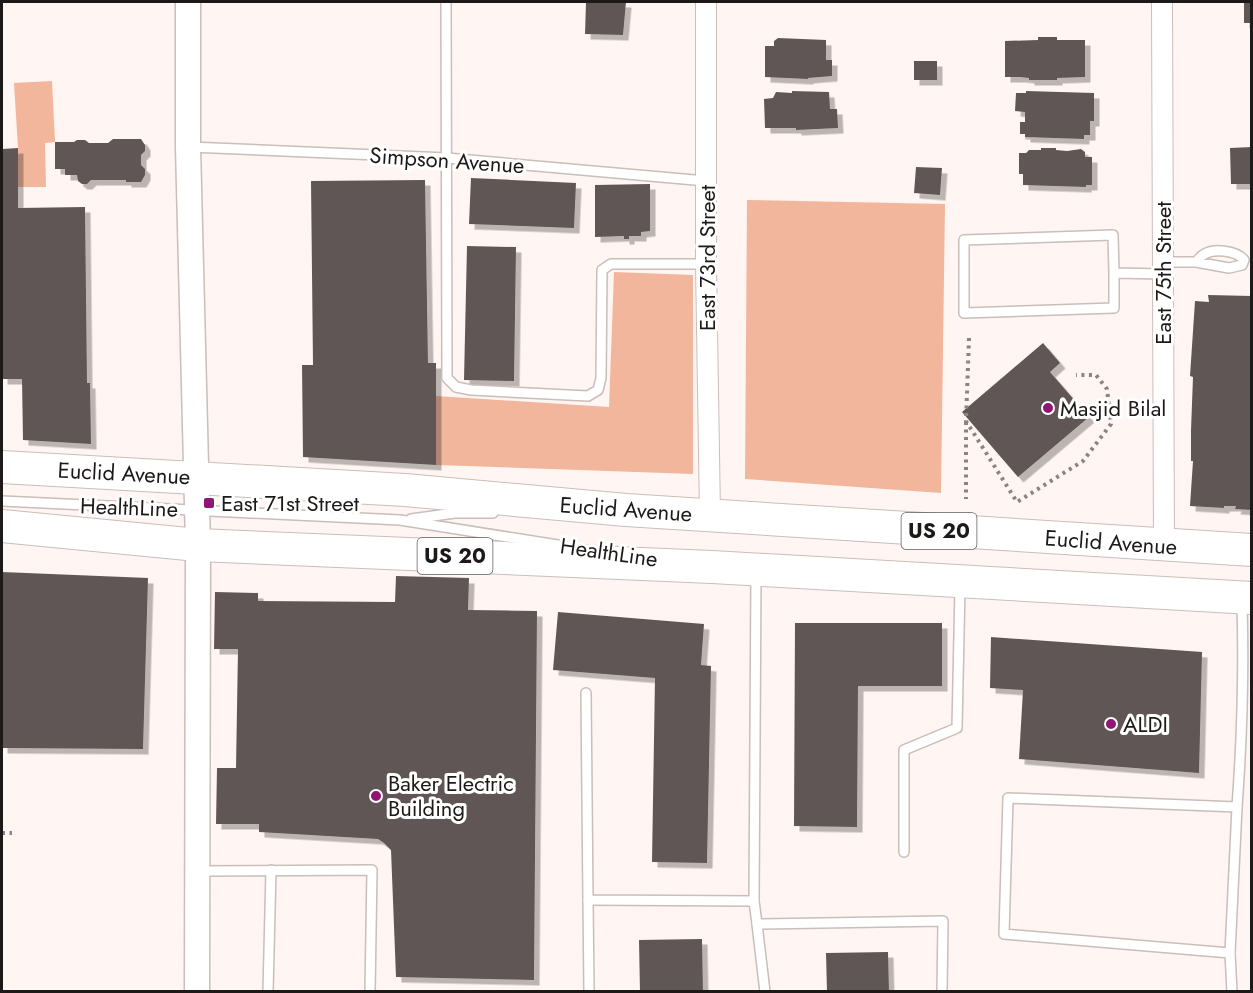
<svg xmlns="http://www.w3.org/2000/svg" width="1253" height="993" font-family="Jost,sans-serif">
	<defs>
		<filter id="shadow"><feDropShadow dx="5.5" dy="5.5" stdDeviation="0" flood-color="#0004"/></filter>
	</defs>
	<rect width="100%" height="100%" fill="#fff5f2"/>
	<!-- green -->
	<g fill="#f2b69d">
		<polygon points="52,81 55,142 45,143 46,187 18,187 18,148 14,83"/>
		<polygon points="747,200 945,204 941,493 745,479"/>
		<polygon points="614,272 693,275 693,474 436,465 436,396 609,407"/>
	</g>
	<!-- building -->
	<g fill="#615754" filter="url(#shadow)">
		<polygon points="586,2 626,2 623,35 585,34"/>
		<rect x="1244" y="2" width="8" height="21"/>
		<polygon points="1038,37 1057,37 1057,40 1085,40 1085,77 1057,78 1057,80 1029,80 1029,78 1020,77 1005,77 1005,41 1038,40"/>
		<polygon points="778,38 826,40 826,60 832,60 832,76 808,78 808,79 765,77 765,46 774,46 774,41"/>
		<rect x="914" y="61" width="23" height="19"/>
		<polygon points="792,91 829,92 830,109 837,109 838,128 796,130 796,128 765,128 764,99 773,98 776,92 792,93"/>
		<polygon points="1026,91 1094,93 1094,121 1090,121 1090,135 1084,135 1084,139 1025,137 1025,134 1020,134 1020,122 1025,122 1025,112 1015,111 1016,93 1026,93"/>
		<polygon points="113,139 141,139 145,145 145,151 141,155 141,165 145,169 145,175 141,182 126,182 126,180 91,180 87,184 82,184 78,181 77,175 65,175 65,169 55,169 55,142 74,142 77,140 85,140 89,143 108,143"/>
		<polygon points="1252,147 1252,184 1231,184 1230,148"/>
		<polygon points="18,148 18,208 85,207 87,383 90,383 91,444 23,440 22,379 2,379 2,149"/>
		<polygon points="1041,148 1056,148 1056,150 1067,151 1081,149 1085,152 1085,157 1092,157 1092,185 1086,185 1086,187 1023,185 1023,174 1019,174 1019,153 1026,153 1029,150 1041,150"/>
		<polygon points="916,167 942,168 940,195 914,193"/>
		<polygon points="471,178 576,183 574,228 469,224"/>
		<polygon points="425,180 428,363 436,363 436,465 303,457 302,365 313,365 311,181"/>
		<polygon points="650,184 650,231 641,232 641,236 629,236 629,239 624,239 624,236 595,237 595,185"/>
		<polygon points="467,246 516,247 514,381 464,380"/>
		<polygon points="1208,295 1252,296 1252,510 1235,509 1236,506 1224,506 1224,508 1190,506 1193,461 1191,461 1191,430 1193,377 1190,376 1195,301 1209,302"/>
		<polygon points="1043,343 1060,363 1050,372 1089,417 1018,477 962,412"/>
		<polygon points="2,572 148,578 143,749 2,748"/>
		<polygon points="396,576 469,578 468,610 537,611 534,980 396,977 391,850 384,843 378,839 259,832 259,824 216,824 217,768 236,768 238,649 214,649 215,592 258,593 258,601 395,602"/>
		<polygon points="558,612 704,624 701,665 711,666 707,863 652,862 655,678 553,670"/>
		<polygon points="795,623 942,623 942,686 858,686 857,827 794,826"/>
		<polygon points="991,637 1202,652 1199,773 1019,759 1023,690 990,688"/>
		<polygon points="702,939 703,992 640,992 639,940"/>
		<polygon points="888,952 889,992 827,992 826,953"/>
	</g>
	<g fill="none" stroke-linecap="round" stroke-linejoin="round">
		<defs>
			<g id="service">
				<polyline points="446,2 447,378 456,387 471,390 588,396 598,390 601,378 602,270 611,264 706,264"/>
				<polyline points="190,147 447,158 706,181"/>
				<path d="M1163,262H1196L1229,268L1242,265L1244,260C1236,250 1213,248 1203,255C1200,257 1198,260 1196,262"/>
				<polyline points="1114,273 1114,308 964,313 964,240 1113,235 1114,273 1163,274"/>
				<polyline points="2,501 400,520 564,546"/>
				<polyline points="411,519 455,513 493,513"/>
				<polyline points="756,576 754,901 757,924"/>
				<polyline points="586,693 588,900 754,901"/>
				<polyline points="904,852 904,750 957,728 960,587"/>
				<polyline points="197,871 372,870 370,992"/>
				<polyline points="588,900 589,992"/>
				<polyline points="1230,953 1237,807"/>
				<polyline points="268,992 271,870"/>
				<polyline points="765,992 757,924 943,921 942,992"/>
				<path d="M1232,992L1230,953L1004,934L1008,798L1237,807C1242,739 1244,671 1242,603"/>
			</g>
			<g id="minor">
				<polyline points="706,2 706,264 710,515"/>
				<polyline points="1162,2 1164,545"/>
			</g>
			<polyline id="tertiary" points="188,2 188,147 198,545 197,992"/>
			<g id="primary">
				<polyline points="2,467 405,490 626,510 1252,550"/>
				<polyline points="2,526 198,545 712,567 1252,598"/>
			</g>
		</defs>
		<!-- service casing -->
		<use href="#service" stroke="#c9beb9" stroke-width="12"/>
		<!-- minor casing -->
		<use href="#minor" stroke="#c9beb9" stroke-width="22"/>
		<!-- tertiary casing -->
		<use href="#tertiary" stroke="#c9beb9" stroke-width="27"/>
		<!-- primary casing -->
		<use href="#primary" stroke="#c9beb9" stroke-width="34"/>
		<!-- path -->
		<g stroke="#8a8381" stroke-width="4" stroke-dasharray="3 4.5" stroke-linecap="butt">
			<polyline points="969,338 966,421 1017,502 1083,461 1111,424 1107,389 1096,375 1076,375"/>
			<polyline points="966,422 966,499"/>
			<polyline points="2,833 12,833"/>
		</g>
		<!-- service -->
		<use href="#service" stroke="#fff" stroke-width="9"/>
		<!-- minor -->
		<use href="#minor" stroke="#fff" stroke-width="20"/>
		<!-- tertiary -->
		<use href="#tertiary" stroke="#fff" stroke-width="24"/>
		<!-- primary -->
		<use href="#primary" stroke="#fff" stroke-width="32"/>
	</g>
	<!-- markers -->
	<g fill="#911673" stroke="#fff" stroke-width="2">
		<circle cx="1048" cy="408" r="6"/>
		<rect x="203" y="497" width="12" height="12" rx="3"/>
		<circle cx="1111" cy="724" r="6"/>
		<circle cx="376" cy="796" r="6"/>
	</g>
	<g text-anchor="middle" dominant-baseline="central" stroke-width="6" stroke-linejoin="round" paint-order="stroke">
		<!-- shield labels -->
		<g fill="#fff" stroke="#615e5d" stroke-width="1.5">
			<rect x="901.5" y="513" width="75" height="36" rx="4.5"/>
			<rect x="417.5" y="538" width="75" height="36" rx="4.5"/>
		</g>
		<g font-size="21" font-weight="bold" fill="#1d1918">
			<text x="939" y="531">US 20</text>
			<text x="455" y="556">US 20</text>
		</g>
		<!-- street labels -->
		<g font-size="22" fill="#1d1918" stroke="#fff">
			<text transform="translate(447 160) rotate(4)">Simpson Avenue</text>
			<text transform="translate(707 258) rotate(-90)">East 73rd Street</text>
			<text transform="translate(1163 273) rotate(-90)">East 75th Street</text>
			<text transform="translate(124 473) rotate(3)">Euclid Avenue</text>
			<text transform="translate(129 507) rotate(2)">HealthLine</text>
			<text transform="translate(626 509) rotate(4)">Euclid Avenue</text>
			<text transform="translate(1111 542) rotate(4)">Euclid Avenue</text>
			<text transform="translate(609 552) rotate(8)">HealthLine</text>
		</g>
		<!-- poi labels -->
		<g font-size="22" fill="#1d1918" stroke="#fff" text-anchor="start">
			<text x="1060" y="408">Masjid Bilal</text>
			<text x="221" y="503">East 71st Street</text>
			<text x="1123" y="724">ALDI</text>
			<text x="388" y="783">Baker Electric<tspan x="388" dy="25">Building</tspan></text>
		</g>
	</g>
	<!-- border -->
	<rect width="1253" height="993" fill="none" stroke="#1d1918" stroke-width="6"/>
</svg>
